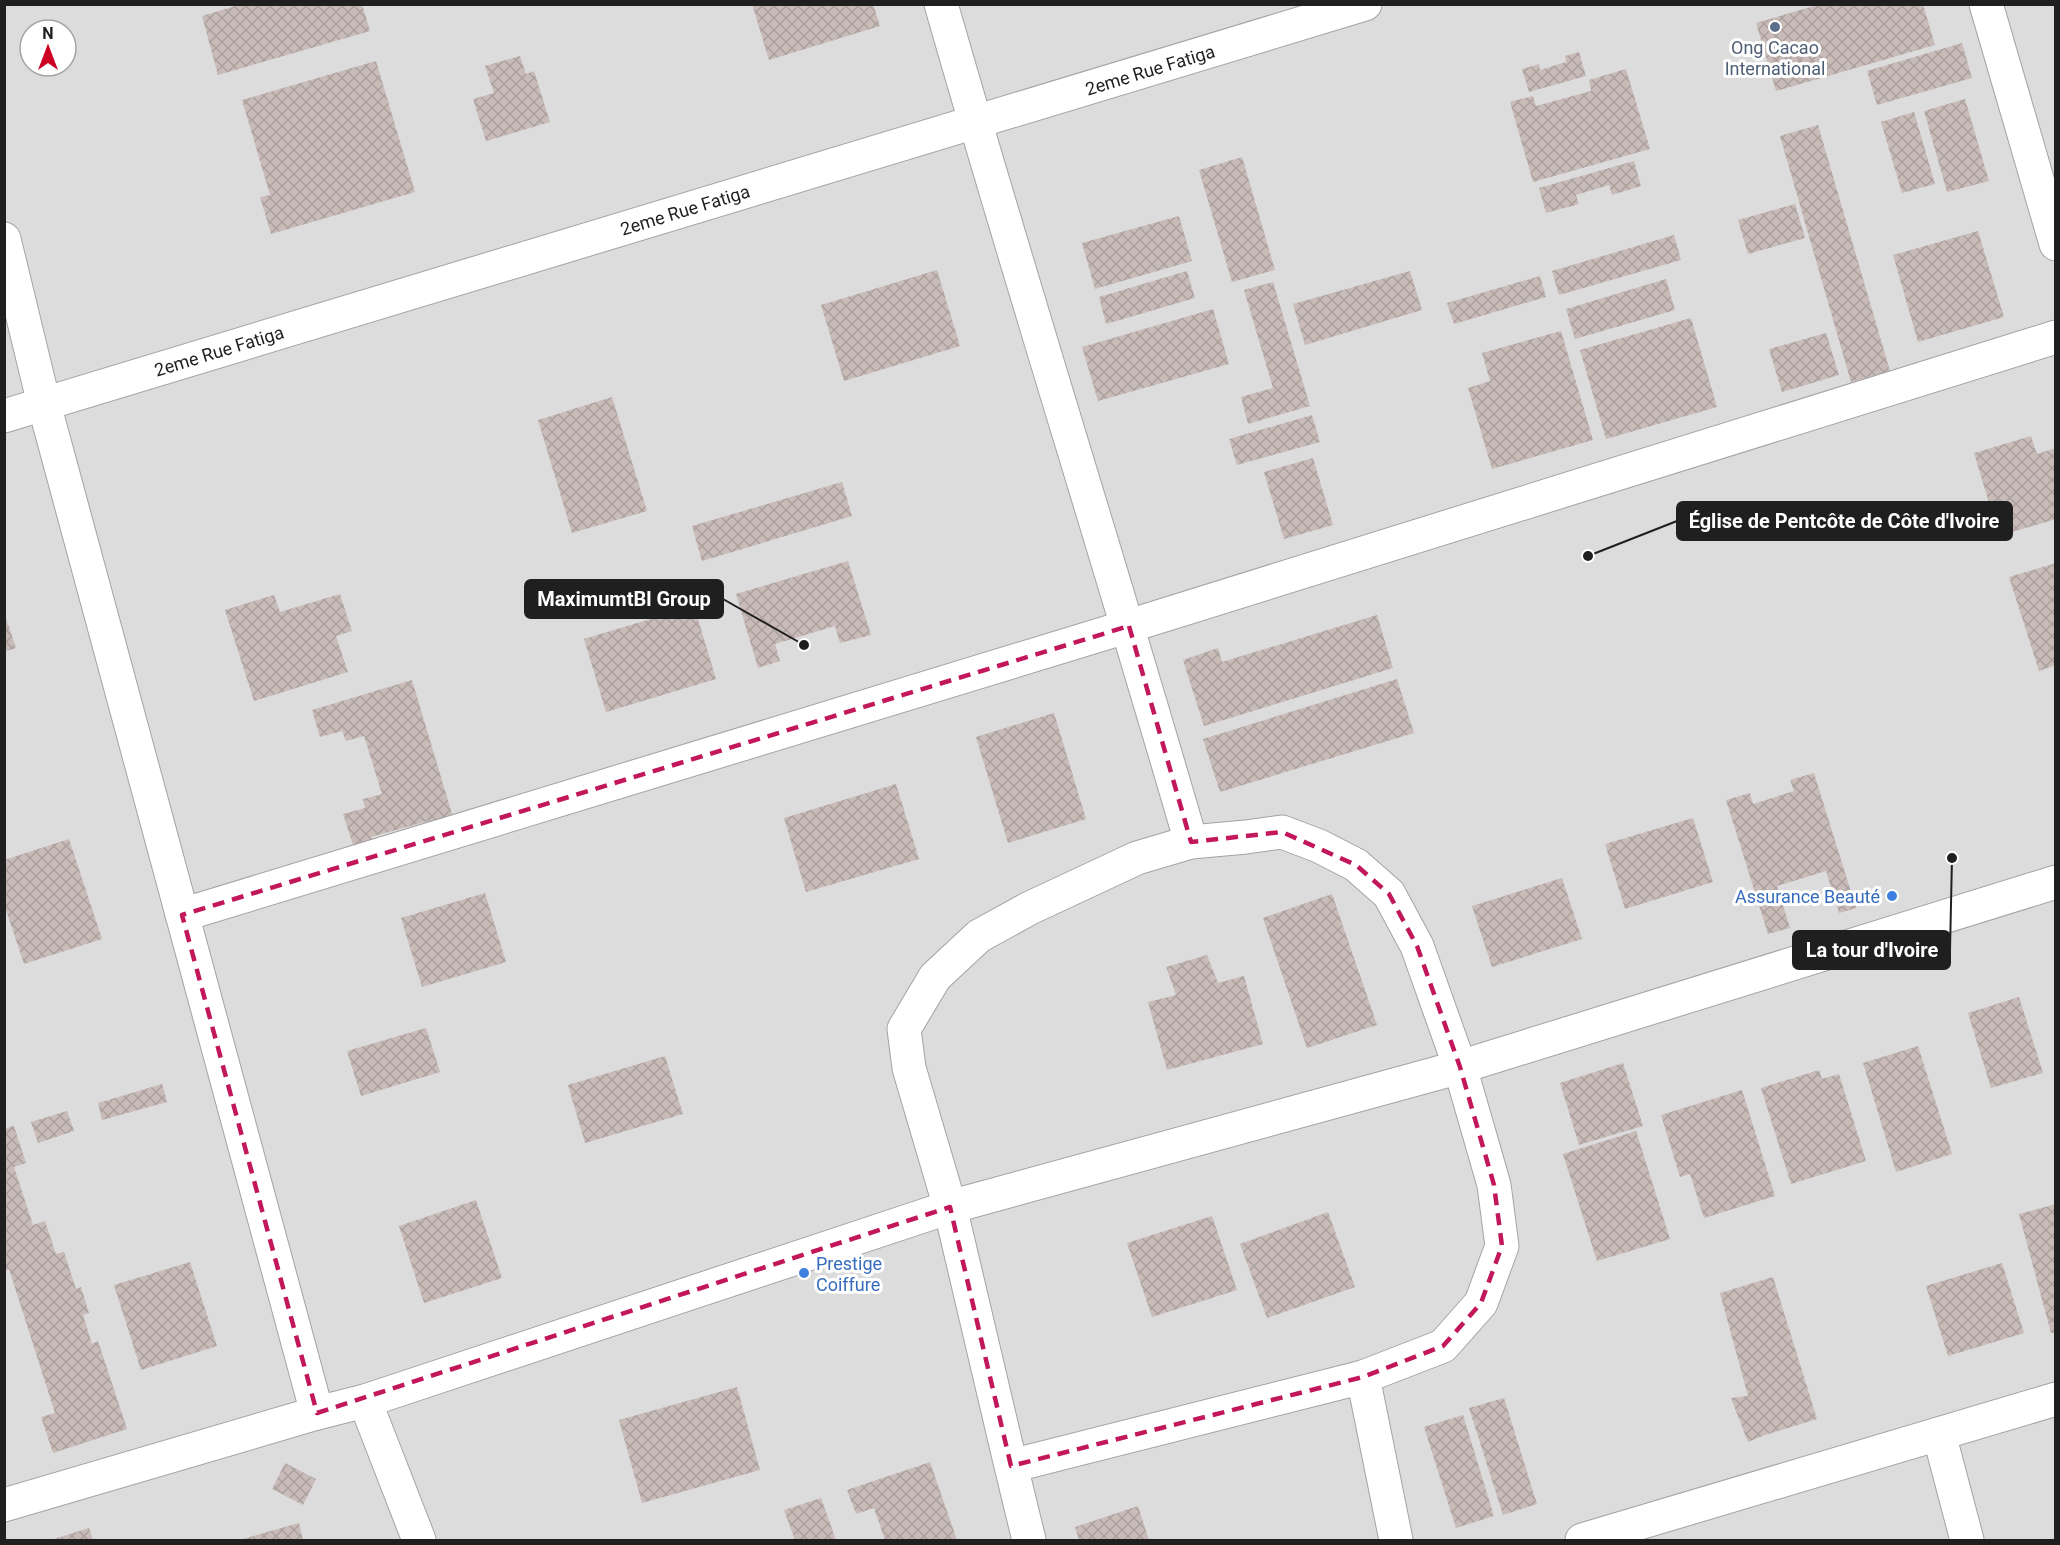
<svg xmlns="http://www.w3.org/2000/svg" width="2060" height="1545" font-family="Roboto,sans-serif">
	<defs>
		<pattern id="building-cross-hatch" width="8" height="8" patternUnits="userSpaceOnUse" patternTransform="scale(1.5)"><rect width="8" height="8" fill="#c8bbb8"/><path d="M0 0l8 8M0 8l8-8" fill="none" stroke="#aba09e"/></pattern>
	</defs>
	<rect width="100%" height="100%" fill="#f0eae4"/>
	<!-- residential -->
	<path fill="#dddcdc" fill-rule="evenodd" d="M5,5H2055V1540H5ZM30,30H66V66H30Z"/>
	<!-- building -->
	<g fill="url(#building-cross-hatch)">
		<polygon points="242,4 362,4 370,31 218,75 202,16"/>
		<polygon points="752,4 873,4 880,26 769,60"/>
		<polygon points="1821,4 1923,4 1935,45 1776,91 1756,23"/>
		<polygon points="1962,43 1972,78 1877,105 1867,71"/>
		<polygon points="1579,52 1586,76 1529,92 1522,69 1539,64 1540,70 1566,62 1565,56"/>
		<polygon points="520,56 526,74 534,71 550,122 486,141 473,99 494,93 485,66"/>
		<polygon points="376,61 415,192 271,234 260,197 270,195 242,100"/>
		<polygon points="1626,69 1650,149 1533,182 1510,102 1533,96 1536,106 1591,91 1589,80"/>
		<polygon points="1965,99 1989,181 1947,192 1924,111"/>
		<polygon points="1914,112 1935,184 1902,193 1881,122"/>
		<polygon points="1818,125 1890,371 1851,382 1780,136"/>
		<polygon points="1242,157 1275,270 1232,282 1199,170"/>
		<polygon points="1634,161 1641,186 1612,195 1609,185 1576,195 1579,204 1546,213 1539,188"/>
		<polygon points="1795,204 1805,238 1748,254 1738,220"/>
		<polygon points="1179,216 1192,261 1095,289 1082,243"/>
		<polygon points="1978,231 2004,317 1918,342 1893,255"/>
		<polygon points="1674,235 1681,260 1559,295 1552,271"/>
		<polygon points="937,270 960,346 844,381 821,305"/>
		<polygon points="1187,271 1195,298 1106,324 1099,297"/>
		<polygon points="1410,271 1422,310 1305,345 1293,304"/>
		<polygon points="1540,276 1546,297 1454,324 1447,303"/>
		<polygon points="1666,279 1675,310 1575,339 1566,309"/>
		<polygon points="1273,282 1310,406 1248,424 1241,397 1273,388 1244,290"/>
		<polygon points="1213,309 1229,364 1098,401 1082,347"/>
		<polygon points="1691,318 1717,407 1606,439 1580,350"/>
		<polygon points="1561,331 1593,440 1492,469 1468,388 1490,381 1482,353"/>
		<polygon points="1826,333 1839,375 1782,392 1769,349"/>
		<polygon points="612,397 647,511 572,533 538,420"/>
		<polygon points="1312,415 1320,442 1237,465 1229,439"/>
		<polygon points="2031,436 2037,454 2056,448 2056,519 1999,536 1974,453"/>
		<polygon points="1313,458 1333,525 1284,539 1264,472"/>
		<polygon points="842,482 852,516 702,561 692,526"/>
		<polygon points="848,561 871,635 840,643 835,626 775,644 780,661 758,668 736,594"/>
		<polygon points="2056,563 2056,665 2039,671 2009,577"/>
		<polygon points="340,594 352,631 336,636 348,672 254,701 225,610 274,595 280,612"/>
		<polygon points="694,606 716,679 606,712 584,639"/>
		<polygon points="4,612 16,648 4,652"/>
		<polygon points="1377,615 1393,668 1204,726 1183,660 1218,648 1222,662"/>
		<polygon points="1397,679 1414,733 1220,792 1203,739"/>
		<polygon points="412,680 455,824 432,831 428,821 371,837 375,848 356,854 343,814 365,808 363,799 382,794 364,736 346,741 342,731 320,737 312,710"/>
		<polygon points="1054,713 1086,819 1008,843 976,737"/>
		<polygon points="1814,773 1856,908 1839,913 1826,871 1777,886 1790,928 1768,934 1726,800 1750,793 1753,804 1794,791 1790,780"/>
		<polygon points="896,784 919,859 806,892 784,818"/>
		<polygon points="1693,818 1713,882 1625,909 1605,844"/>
		<polygon points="69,839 102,939 24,964 4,904 4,860"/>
		<polygon points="1562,878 1582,939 1492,967 1472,906"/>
		<polygon points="485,893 506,962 422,987 401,918"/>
		<polygon points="1332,894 1377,1025 1307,1048 1263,918"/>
		<polygon points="1207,955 1218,983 1244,976 1263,1044 1167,1070 1148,1002 1176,995 1166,967"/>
		<polygon points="2019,997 2043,1073 1991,1088 1968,1013"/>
		<polygon points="426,1028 440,1072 361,1096 347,1051"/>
		<polygon points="1918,1046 1952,1154 1896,1172 1863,1063"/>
		<polygon points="665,1056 683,1114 585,1143 568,1085"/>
		<polygon points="1623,1063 1643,1126 1579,1145 1560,1083"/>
		<polygon points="1819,1070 1822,1079 1839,1074 1866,1161 1791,1184 1761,1088"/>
		<polygon points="162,1084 167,1102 102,1120 98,1103"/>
		<polygon points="1742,1090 1775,1196 1704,1218 1690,1174 1680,1177 1661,1115"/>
		<polygon points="67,1111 74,1131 38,1143 31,1122"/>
		<polygon points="14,1126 26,1163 14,1167 33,1225 45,1221 56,1254 64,1252 76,1289 81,1287 89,1313 83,1315 92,1344 98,1341 127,1429 53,1453 41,1417 55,1413 9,1269 4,1271 4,1129"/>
		<polygon points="1636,1131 1670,1239 1597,1261 1563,1154"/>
		<polygon points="476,1200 502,1278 424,1303 399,1226"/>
		<polygon points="2056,1204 2056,1332 2051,1333 2019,1214"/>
		<polygon points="1328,1212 1355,1287 1267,1318 1240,1244"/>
		<polygon points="1212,1216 1237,1290 1152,1317 1127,1243"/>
		<polygon points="190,1262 217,1346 141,1370 114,1285"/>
		<polygon points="2002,1263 2024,1333 1948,1356 1926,1286"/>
		<polygon points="1773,1277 1817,1419 1765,1435 1748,1442 1731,1398 1748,1396 1720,1293"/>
		<polygon points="737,1387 760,1470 642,1503 619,1420"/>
		<polygon points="1504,1398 1537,1504 1503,1515 1469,1408"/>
		<polygon points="1463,1415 1494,1516 1456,1528 1424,1427"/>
		<polygon points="930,1462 957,1540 885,1540 874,1508 856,1514 847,1490"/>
		<polygon points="285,1463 316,1479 303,1505 272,1489"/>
		<polygon points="821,1498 836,1540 795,1540 784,1510"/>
		<polygon points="1138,1506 1149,1540 1079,1540 1075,1527"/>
		<polygon points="299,1523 303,1540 239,1540"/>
		<polygon points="89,1528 93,1540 51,1540"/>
	</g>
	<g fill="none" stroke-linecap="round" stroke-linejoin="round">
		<defs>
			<g id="minor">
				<path d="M941,4C1021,284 1110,562 1191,842"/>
				<polyline points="1986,4 2056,244"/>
				<polyline points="4,239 44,404 317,1413"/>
				<polyline points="4,416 1365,4"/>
				<polyline points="182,915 1129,626 2056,337"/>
				<polyline points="1363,1377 1396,1540"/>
				<polyline points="365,1401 419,1540"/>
				<polyline points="1939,1434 1967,1540"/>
				<polyline points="1011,1466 1363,1377 1443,1346 1481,1303 1502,1246 1494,1185 1460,1067 1417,946 1389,894 1356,865 1319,846 1282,832 1246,837 1191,842 1137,858 1030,908 979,936 935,977 904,1029 909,1068 950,1207 1011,1466 1029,1540"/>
				<polyline points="4,1505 317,1413 365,1401 950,1207 1460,1067 2056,882"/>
				<polyline points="1582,1540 2056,1399"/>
			</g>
		</defs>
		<!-- minor casing -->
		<use href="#minor" stroke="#a3a3a3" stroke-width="35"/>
		<!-- minor -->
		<use href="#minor" stroke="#fff" stroke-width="33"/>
	</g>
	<!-- marked area -->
	<path fill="none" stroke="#c2185b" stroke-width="4.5" stroke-dasharray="12 8" stroke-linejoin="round" d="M1129,626L1191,842L1282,832L1356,865L1389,894L1417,946L1460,1067L1494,1185L1502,1246L1481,1303L1443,1346L1363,1377L1011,1466L950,1207L317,1413L182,915Z"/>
	<!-- markers -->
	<circle fill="#5c6f8a" stroke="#fff" stroke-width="2" cx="1775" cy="27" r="6"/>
	<g fill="#3f7fe0" stroke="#fff" stroke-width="2">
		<circle cx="1892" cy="896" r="6"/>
		<circle cx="804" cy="1273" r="6"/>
	</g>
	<g text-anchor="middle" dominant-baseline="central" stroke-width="6" stroke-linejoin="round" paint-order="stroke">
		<!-- service labels -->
		<g font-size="18" fill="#4e5e75" stroke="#fff">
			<text x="1775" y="47">Ong Cacao<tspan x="1775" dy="21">International</tspan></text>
		</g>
		<!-- street labels -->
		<g font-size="18" fill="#1f1f1f" stroke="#fff">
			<text transform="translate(1150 70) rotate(-17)">2eme Rue Fatiga</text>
			<text transform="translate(685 210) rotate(-17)">2eme Rue Fatiga</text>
			<text transform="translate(219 351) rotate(-17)">2eme Rue Fatiga</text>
		</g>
		<!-- shop labels -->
		<g font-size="18" fill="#366cbe" stroke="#fff" text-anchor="end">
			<text x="1880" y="896">Assurance Beauté</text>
			<text x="816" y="1263" text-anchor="start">Prestige<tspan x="816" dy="21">Coiffure</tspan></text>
		</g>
	</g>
	<!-- callouts -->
	<path fill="none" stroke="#1f1f1f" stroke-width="2" d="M1588 556L1677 521M804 645L723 599M1952 858L1950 950"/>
	<g fill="#1f1f1f" stroke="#fff" stroke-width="2">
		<circle cx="1588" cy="556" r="6"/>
		<circle cx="804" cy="645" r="6"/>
		<circle cx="1952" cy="858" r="6"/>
	</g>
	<g fill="#1f1f1f" stroke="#1f1f1f" stroke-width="2">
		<rect x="1677" y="502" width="335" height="38" rx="6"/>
		<rect x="525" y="580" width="198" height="38" rx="6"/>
		<rect x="1793" y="931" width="157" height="38" rx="6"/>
	</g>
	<g font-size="20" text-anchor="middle" font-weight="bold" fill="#fff">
		<text x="1844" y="528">Église de Pentcôte de Côte d'Ivoire</text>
		<text x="624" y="606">MaximumtBl Group</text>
		<text x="1872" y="957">La tour d'Ivoire</text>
	</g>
	<!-- border -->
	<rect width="2060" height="1545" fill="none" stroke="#1f1f1f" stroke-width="12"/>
	<!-- north arrow -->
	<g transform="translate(48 48)"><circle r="28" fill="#ffffff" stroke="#a5a5a5" stroke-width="1.5"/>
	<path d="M0-4.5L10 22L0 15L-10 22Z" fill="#cd0024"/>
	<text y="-9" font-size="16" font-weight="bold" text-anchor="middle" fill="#1f1f1f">N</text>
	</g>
</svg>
